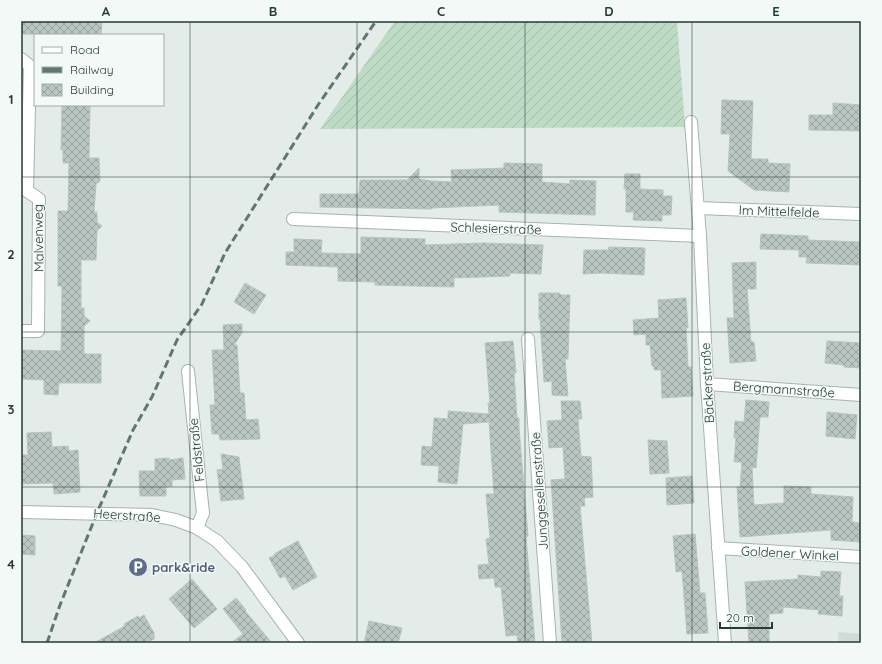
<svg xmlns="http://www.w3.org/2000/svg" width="882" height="664" font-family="Quicksand,sans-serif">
	<defs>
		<pattern id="garden-furrows" width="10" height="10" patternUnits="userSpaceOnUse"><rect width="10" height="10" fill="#bedbc6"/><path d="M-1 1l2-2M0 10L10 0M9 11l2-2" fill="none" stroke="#a3bdab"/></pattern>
		<pattern id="building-cross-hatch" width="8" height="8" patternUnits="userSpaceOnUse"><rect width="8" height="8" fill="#b9c6c1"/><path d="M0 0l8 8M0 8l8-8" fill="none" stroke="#96a29e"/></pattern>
	</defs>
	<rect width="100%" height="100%" fill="#e3ece8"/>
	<!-- built -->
	<polygon fill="#d1dcd7" points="838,632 861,634 861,643 839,643"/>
	<!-- garden -->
	<polygon fill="url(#garden-furrows)" points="395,21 677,21 685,127 320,129"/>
	<!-- building -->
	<g fill="url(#building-cross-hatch)" stroke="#b6c5bf">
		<polygon points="21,21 102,21 101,35 21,34"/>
		<polygon points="722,100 753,101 751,159 768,159 768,163 790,164 789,192 754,190 728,171 730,134 721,134"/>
		<polygon points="833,103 861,105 861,131 809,130 809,115 833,115"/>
		<polygon points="62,105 90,105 89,158 99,158 100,181 96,184 94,212 97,212 97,222 102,226 97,231 96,260 81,260 81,308 84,308 84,316 90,321 84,326 84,354 101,354 101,383 59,383 58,395 44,394 44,380 21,379 21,350 61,351 62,286 58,286 58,211 68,211 69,163 63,163 63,150 61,150"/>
		<polygon points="504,163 542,164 542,182 570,184 570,180 596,181 595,215 499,212 499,205 432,208 432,209 320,207 320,194 359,194 360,180 407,180 419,168 419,179 432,181 452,182 451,170 504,168"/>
		<polygon points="625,174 640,174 640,189 663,190 663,196 672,196 671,215 662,215 662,221 633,220 634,212 626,212 626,189 624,189"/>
		<polygon points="761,234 808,236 808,240 861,242 861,265 806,263 807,257 799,257 799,250 760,249"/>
		<polygon points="361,237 425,239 425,245 483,243 543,245 541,274 510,273 510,276 454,278 454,287 375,285 375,282 338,281 338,267 286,265 286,252 294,252 294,239 322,240 321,253 361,254"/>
		<polygon points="609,247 645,248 644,275 602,273 583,274 584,250 608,250"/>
		<polygon points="756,262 756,289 747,289 751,342 754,342 756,361 730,363 727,318 734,318 732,263"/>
		<polygon points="245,283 266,295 254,314 234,302"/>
		<polygon points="539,293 559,293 561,295 570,295 568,359 565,359 568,396 552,395 552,381 544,382 540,319 539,319"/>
		<polygon points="686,298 688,328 686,328 688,367 691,367 693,396 662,398 661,370 654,370 654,366 652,366 650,345 646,345 646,334 634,335 633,320 659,318 658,300"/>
		<polygon points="242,324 242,333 234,345 237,345 240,393 244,393 246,420 258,419 260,439 220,440 219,434 212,434 210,405 215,405 212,350 224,350 223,325"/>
		<polygon points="513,341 516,373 514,373 517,418 519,418 519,428 528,536 526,537 535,643 518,643 517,635 506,636 501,587 495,587 494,578 479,579 478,565 489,564 486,539 490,538 486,494 494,494 489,422 463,424 457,484 438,482 439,466 421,465 422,446 432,447 434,418 448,419 448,411 489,414 488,403 490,403 485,343"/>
		<polygon points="827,341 861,343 861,368 844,367 844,365 825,363"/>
		<polygon points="746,400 769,402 768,417 760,417 756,468 752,467 754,505 784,503 784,486 811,487 811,494 853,497 852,522 861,523 861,542 831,540 831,530 740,537 737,487 740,487 742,462 734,462 736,438 734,438 735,421 744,422"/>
		<polygon points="561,401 580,401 582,419 578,419 581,456 591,457 593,497 584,498 585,506 580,506 592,643 562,643 551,480 565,479 563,447 549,448 547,421 562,420"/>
		<polygon points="827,412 857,415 855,439 826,436"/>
		<polygon points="51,432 52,447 68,446 69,451 78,450 80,492 54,494 53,483 21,484 21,455 28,455 27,433"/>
		<polygon points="648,440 667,441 669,473 650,474"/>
		<polygon points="221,454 239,457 244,499 221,501 217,470 223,469"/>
		<polygon points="169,458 169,460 183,458 185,479 172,480 172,486 166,487 166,496 140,496 139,471 155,471 155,459"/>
		<polygon points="692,476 694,503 667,505 666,478"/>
		<polygon points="695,534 700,593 705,593 708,633 687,634 682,571 676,572 673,536"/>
		<polygon points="21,535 35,536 35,555 21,554"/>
		<polygon points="298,541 317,577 293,590 285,576 280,578 269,558 275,555 274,554"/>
		<polygon points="821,571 841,572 839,596 843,596 842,616 818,614 819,610 783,607 783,613 769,614 769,643 749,643 745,582 798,579 798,575 821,577"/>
		<polygon points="192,579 217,609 194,628 169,599"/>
		<polygon points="236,598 246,610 245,611 272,643 231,643 243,634 223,609"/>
		<polygon points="144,615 154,633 154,639 146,643 94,643 125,626 124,624 138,616 139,618"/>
		<polygon points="369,621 402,628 398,643 364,643"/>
	</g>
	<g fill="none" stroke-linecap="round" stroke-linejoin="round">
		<defs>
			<g id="minor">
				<polyline points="21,59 30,66 27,191 39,199 38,331 21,331"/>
				<polyline points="691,122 700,236 707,384 725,643"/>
				<polyline points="698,208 861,214"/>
				<polyline points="293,219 700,236"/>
				<polyline points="528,339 550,643"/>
				<polyline points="188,371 203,513 197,528"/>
				<polyline points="707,384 861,395"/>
				<polyline points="718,548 861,557"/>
			</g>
			<polyline id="tertiary" points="21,512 152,515 176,520 197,528 217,541 242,567 298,643"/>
		</defs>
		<!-- minor casing -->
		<use href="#minor" stroke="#a6b4af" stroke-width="14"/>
		<!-- tertiary casing -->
		<use href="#tertiary" stroke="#a6b4af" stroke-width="14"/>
		<!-- minor -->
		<use href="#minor" stroke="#fff" stroke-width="12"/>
		<!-- tertiary -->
		<use href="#tertiary" stroke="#fff" stroke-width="12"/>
		<!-- rail -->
		<polyline stroke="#5f7771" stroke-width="3" stroke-dasharray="8 4" stroke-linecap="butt" points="47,643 60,605 97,513 133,430 152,397 177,340 202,304 225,253 318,105 376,21"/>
	</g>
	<!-- grid -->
	<path fill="none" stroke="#243c36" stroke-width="1" stroke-opacity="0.55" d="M190,21V643M357,21V643M525,21V643M692,21V643M21,177H861M21,332H861M21,487H861"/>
	<!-- icons -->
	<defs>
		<symbol id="parking-disc" viewBox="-11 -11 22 22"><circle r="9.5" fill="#5c6f8a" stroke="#f3f9f6"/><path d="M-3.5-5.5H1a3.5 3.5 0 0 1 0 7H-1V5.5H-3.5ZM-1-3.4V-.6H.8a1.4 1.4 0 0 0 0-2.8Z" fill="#fff"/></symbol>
	</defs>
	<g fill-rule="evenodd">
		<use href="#parking-disc" x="127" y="556" width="22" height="22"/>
	</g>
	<g text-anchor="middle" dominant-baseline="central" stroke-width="3" stroke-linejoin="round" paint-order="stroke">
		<!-- street labels -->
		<g font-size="13" fill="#243c36" stroke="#f3f9f6">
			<text transform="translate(779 211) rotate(2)">Im Mittelfelde</text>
			<text transform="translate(496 228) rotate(2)">Schlesierstraße</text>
			<text transform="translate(38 238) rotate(-91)">Malvenweg</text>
			<text transform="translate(707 383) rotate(-93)">Bäckerstraße</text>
			<text transform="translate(784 389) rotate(4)">Bergmannstraße</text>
			<text transform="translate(196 450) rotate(-96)">Feldstraße</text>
			<text transform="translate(539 491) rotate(-94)">Junggesellenstraße</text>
			<text transform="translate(127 515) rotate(4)">Heerstraße</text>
			<text transform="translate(790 553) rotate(3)">Goldener Winkel</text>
		</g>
		<!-- service labels -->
		<g font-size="13" font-weight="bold" fill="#4e5e75" stroke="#f3f9f6" text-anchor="start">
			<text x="152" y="567">park&amp;ride</text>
		</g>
	</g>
	<!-- border -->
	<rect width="882" height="664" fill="none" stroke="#f3f9f6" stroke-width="44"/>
	<!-- legend -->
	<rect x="34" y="34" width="130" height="72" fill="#f3f9f6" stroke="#a0ada9"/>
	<rect x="42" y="47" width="20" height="6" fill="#ffffff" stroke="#a0ada9"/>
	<text x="70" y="54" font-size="12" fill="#243c36">Road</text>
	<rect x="42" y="67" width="20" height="6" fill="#5f7771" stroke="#a0ada9"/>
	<text x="70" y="74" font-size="12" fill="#243c36">Railway</text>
	<rect x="42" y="84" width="20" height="12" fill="url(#building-cross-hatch)" stroke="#a0ada9"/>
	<text x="70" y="94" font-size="12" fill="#243c36">Building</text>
	<!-- scale -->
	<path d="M720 622v6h52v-6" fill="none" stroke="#243c36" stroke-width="2"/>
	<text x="726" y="622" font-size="12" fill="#243c36" stroke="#f3f9f6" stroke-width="3" paint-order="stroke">20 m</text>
	<rect x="22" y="22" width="838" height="620" fill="none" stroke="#243c36" stroke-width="1.5"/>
	<g font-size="13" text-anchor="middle" font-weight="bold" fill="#243c36">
		<text x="106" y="16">A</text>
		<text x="273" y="16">B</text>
		<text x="441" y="16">C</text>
		<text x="609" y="16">D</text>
		<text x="776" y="16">E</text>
		<text x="11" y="104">1</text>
		<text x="11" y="259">2</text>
		<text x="11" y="414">3</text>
		<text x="11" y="569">4</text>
	</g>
</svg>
